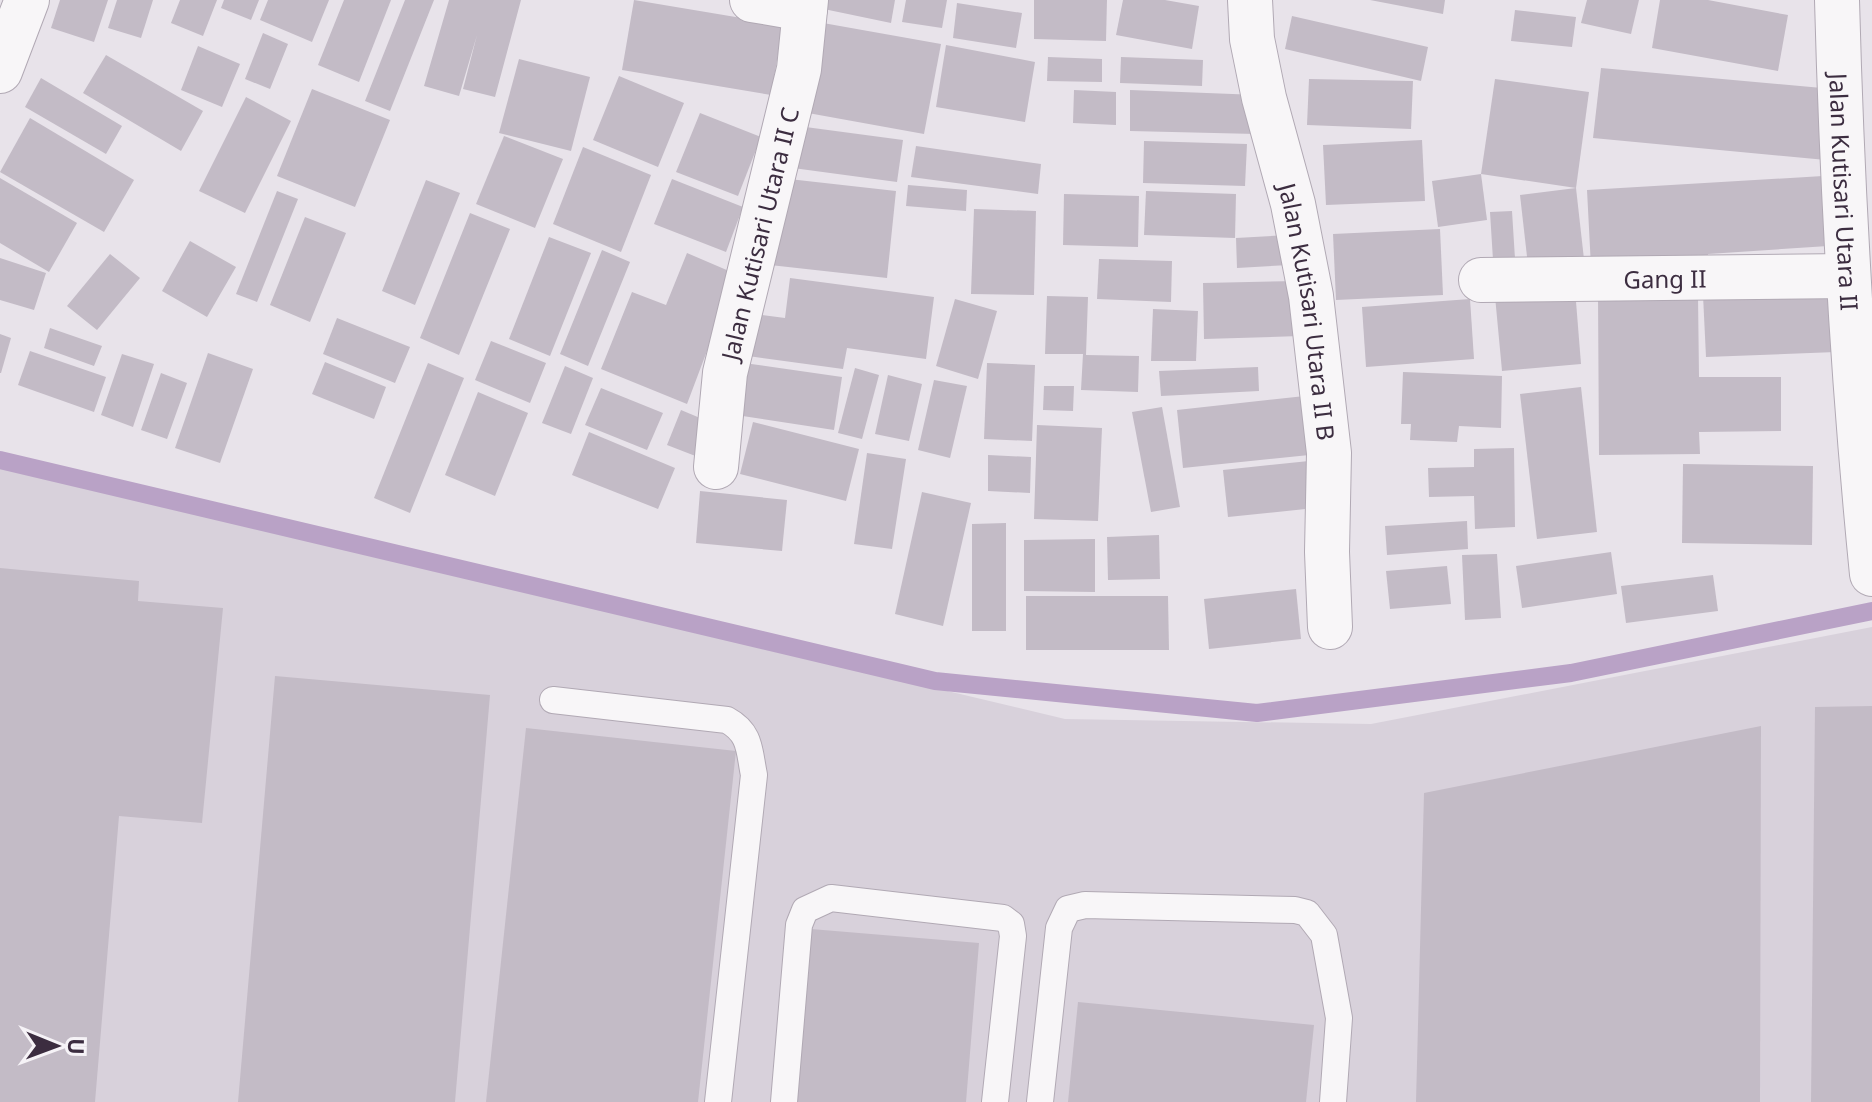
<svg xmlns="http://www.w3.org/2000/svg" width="1872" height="1102" font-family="'Noto Sans',sans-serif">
	<rect width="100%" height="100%" fill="#e8e3ea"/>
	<!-- built -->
	<polygon fill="#d8d1db" points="0,466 1065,719 1371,724 1872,627 1872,1102 0,1102"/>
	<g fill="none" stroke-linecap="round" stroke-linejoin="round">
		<!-- stream -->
		<polyline stroke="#b9a2c6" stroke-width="18" points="0,460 935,681 1257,713 1571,673 1872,611"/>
	</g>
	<!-- building -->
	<g fill="#c3bbc6">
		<polygon points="60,0 108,0 94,42 51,28"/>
		<polygon points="117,0 153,0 141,38 108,28"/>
		<polygon points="180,0 217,0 203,36 171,23"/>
		<polygon points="224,0 259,0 251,20 221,8"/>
		<polygon points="268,0 329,0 312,42 260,20"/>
		<polygon points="344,0 391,0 359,82 318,65"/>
		<polygon points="405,0 434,0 390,111 365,101"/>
		<polygon points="449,0 521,0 495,97 463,89 477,35 459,96 424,86"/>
		<polygon points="634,0 783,25 771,95 622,70"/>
		<polygon points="820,0 895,0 891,23 819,8"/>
		<polygon points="906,0 947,0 942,28 902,22"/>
		<polygon points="1034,0 1107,0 1106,41 1034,39"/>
		<polygon points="1123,0 1165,0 1199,6 1192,49 1116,35"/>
		<polygon points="1370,0 1445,0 1443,14"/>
		<polygon points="1587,0 1639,0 1631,34 1581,23"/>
		<polygon points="1660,0 1708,0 1788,15 1778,71 1652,48"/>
		<polygon points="957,3 1022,13 1016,48 953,38"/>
		<polygon points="1515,10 1576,17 1572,47 1511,41"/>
		<polygon points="1292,16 1428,47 1421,81 1285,49"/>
		<polygon points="823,23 941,44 924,134 808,113"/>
		<polygon points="263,33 288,44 270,89 245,79"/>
		<polygon points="946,45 1035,62 1025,122 936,107"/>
		<polygon points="198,46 240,64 222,107 181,90"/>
		<polygon points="106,55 203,111 181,151 83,93"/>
		<polygon points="1048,57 1102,59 1102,82 1047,81"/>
		<polygon points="1121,57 1203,60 1202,86 1120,83"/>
		<polygon points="519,59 590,77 571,151 499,133"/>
		<polygon points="1601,68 1833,89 1826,160 1593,138"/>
		<polygon points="619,76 684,103 658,167 593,140"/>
		<polygon points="41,78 122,126 106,154 25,107"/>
		<polygon points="1309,79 1413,81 1411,129 1307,125"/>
		<polygon points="1495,79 1589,92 1576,188 1481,174"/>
		<polygon points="312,89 390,120 355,207 277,176"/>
		<polygon points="1074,90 1116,92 1116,125 1073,123"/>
		<polygon points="1130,90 1258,95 1256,134 1130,131"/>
		<polygon points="246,97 291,121 245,213 199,191"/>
		<polygon points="700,113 761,137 738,196 676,172"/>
		<polygon points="30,118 134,180 104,232 0,172"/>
		<polygon points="798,126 903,140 897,182 793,168"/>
		<polygon points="504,136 563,159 535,228 476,204"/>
		<polygon points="1422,140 1425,201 1326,205 1323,145"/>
		<polygon points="1144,141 1247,144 1245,186 1143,183"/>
		<polygon points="916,146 1041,164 1038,194 911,177"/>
		<polygon points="583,147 651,175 621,252 553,224"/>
		<polygon points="1481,174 1487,220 1438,227 1432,181"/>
		<polygon points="1823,176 1828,246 1708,254 1708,260 1591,267 1587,190"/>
		<polygon points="0,178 77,223 49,272 0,243"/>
		<polygon points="780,178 896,191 887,278 770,265"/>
		<polygon points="672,179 743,207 726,252 654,224"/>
		<polygon points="426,180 460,193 415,305 382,291"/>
		<polygon points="908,185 967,190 966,211 906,206"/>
		<polygon points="1576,188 1585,268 1529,274 1520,195"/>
		<polygon points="277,191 298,199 257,302 236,294"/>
		<polygon points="1146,191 1236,194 1235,238 1144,235"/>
		<polygon points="1064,194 1139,196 1138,247 1063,245"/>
		<polygon points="974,209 1036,211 1034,295 971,294"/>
		<polygon points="1512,211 1516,274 1494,276 1490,212"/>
		<polygon points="470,213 510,229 459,355 420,338"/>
		<polygon points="305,217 346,233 310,322 270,305"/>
		<polygon points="1440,229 1443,295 1336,300 1333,234"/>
		<polygon points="1287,235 1289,265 1237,268 1236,238"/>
		<polygon points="549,237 591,253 550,356 509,339"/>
		<polygon points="190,241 236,267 207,317 162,291"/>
		<polygon points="602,250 630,262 588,366 560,354"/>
		<polygon points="687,253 736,274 687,404 601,369 632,292 666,305"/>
		<polygon points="110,254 140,278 97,330 67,306"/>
		<polygon points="0,258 46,273 34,310 0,300"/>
		<polygon points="1099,259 1172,261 1171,302 1097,299"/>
		<polygon points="790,278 934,297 926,359 847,348 843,369 741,355 746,313 785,318"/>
		<polygon points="1299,281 1300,336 1204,339 1203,283"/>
		<polygon points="1575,289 1581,364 1502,371 1495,296"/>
		<polygon points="1833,289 1836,352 1706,357 1703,295"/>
		<polygon points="1047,296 1088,297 1086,355 1139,356 1138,392 1081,390 1083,354 1045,354"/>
		<polygon points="1598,296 1698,296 1699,377 1781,377 1781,431 1699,432 1700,454 1599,455"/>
		<polygon points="955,299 997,311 978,379 936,366"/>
		<polygon points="1470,299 1474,359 1366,367 1362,307"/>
		<polygon points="1153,309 1198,311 1196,361 1151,361"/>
		<polygon points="337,318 410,347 395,383 323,354"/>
		<polygon points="50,328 102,346 94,366 44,348"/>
		<polygon points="0,334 11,338 1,373 0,373"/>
		<polygon points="491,341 546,363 530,403 475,380"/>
		<polygon points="30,351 106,377 94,412 18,385"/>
		<polygon points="208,353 253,369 220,463 175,448"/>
		<polygon points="122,354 154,364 133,427 101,415"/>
		<polygon points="325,362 386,387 374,419 312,394"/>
		<polygon points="428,363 464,378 410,513 374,498"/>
		<polygon points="744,363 842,377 834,430 736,415"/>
		<polygon points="987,363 1035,365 1032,441 984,439"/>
		<polygon points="565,366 593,378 571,434 542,423"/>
		<polygon points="1258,367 1259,391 1161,396 1159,371"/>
		<polygon points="855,368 879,375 862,439 838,433"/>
		<polygon points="1403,372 1502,376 1501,428 1459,426 1457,442 1410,440 1411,424 1401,424"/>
		<polygon points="161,373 187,383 167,439 141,430"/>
		<polygon points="888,375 922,384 909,441 875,434"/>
		<polygon points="934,380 967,386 950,458 918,450"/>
		<polygon points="1044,386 1074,386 1073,411 1043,410"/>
		<polygon points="1581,387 1597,532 1537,539 1520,394"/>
		<polygon points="601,388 663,413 647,450 585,425"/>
		<polygon points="478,392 528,413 495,496 445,475"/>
		<polygon points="1314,395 1319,454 1183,468 1177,410"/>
		<polygon points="1162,407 1180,507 1151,512 1132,412"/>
		<polygon points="681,410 712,423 698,457 667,445"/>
		<polygon points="753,422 859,449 846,501 740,474"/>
		<polygon points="1037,425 1102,428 1098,521 1034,519"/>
		<polygon points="589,432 675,468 658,509 572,475"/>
		<polygon points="1514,448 1515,527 1475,529 1474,496 1429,497 1428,468 1474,467 1474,449"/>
		<polygon points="867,453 906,459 892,549 854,544"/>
		<polygon points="988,455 1031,457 1030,493 988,491"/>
		<polygon points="1309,461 1315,508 1228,517 1223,470"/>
		<polygon points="1683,464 1813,466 1812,545 1682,543"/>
		<polygon points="700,491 787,500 782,551 696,543"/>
		<polygon points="922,492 971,503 943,626 895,614"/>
		<polygon points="1467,521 1468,549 1387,555 1385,526"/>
		<polygon points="1006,523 1006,631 972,631 972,524"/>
		<polygon points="1159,535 1160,579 1108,580 1107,537"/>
		<polygon points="1095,539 1095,592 1024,591 1024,540"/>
		<polygon points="1611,552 1617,594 1522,608 1516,566"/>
		<polygon points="1497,554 1501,618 1465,620 1462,555"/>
		<polygon points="1447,566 1451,604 1390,609 1386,571"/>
		<polygon points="0,568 139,581 138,601 223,608 202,823 119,816 95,1102 0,1102"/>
		<polygon points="1713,575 1718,611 1626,623 1621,586"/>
		<polygon points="1296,589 1301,639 1209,649 1204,599"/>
		<polygon points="1026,596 1168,596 1169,650 1026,650"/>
		<polygon points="275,676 490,695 455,1102 238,1102"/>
		<polygon points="1872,706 1872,1102 1811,1102 1815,707"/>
		<polygon points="1761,726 1760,1102 1416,1102 1424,793"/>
		<polygon points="526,728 736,751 698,1102 486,1102"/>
		<polygon points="811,929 979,943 966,1102 797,1102"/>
		<polygon points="1078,1002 1314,1025 1306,1102 1068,1102"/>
	</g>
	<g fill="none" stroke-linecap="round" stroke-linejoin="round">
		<defs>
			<g id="service">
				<path d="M553,700L727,720C751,733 749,751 754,775L718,1102"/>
				<polyline points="784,1102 799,925 805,910 831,898 1003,918 1011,924 1013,936 995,1102"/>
				<polyline points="1040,1102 1059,928 1068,909 1085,905 1295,910 1307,913 1324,935 1339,1018 1333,1102"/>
			</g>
			<g id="minor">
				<polyline points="752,0 805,9"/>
				<path id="s1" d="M1250,0L1252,39L1264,98L1293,204L1311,296L1329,453L1327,552L1330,627"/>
				<path id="s2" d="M1837,0C1842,192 1853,383 1872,574"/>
				<polyline points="0,71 27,0"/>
				<path id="s3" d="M1481,280L1848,276"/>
				<path id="s4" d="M716,467L725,373L799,69L806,0"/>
			</g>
		</defs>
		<!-- service casing -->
		<use href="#service" stroke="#b1a9b4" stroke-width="28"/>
		<!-- minor casing -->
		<use href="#minor" stroke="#b1a9b4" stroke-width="46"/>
		<!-- service -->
		<use href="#service" stroke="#f8f6f8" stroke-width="26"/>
		<!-- minor -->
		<use href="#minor" stroke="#f8f6f8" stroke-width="44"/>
	</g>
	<g text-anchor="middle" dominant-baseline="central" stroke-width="7" stroke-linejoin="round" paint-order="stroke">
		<!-- street labels -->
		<g font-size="24" fill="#3c2d40" stroke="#f6f3f7">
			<text stroke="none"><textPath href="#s2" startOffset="192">Jalan Kutisari Utara II</textPath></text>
			<text stroke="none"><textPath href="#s4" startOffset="238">Jalan Kutisari Utara II C</textPath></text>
			<text stroke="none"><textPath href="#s3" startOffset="184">Gang II</textPath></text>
			<text stroke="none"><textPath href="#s1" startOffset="318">Jalan Kutisari Utara II B</textPath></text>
		</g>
	</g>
	<!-- north arrow -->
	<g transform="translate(56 1046) rotate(91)" stroke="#f6f3f7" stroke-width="6" paint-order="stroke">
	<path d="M0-6L14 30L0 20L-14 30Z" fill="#3c2d40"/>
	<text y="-12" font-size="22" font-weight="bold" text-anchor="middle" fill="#3c2d40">U</text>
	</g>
</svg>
